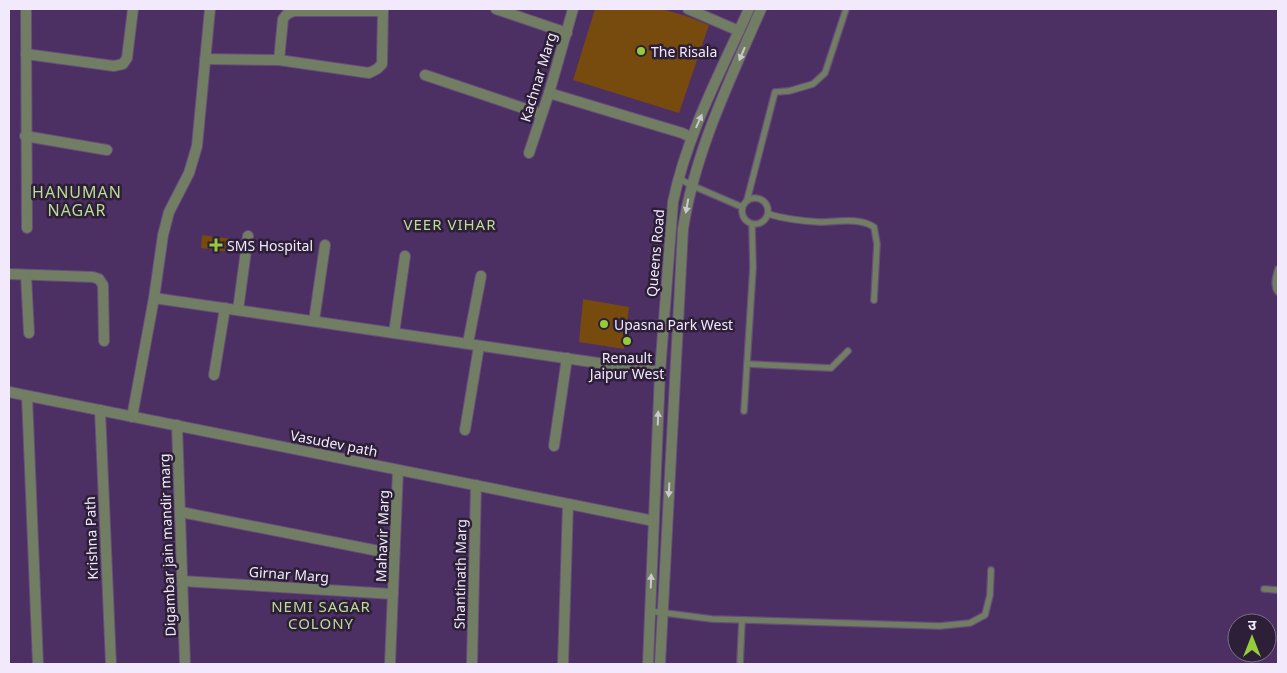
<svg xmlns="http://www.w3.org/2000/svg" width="1287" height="673" font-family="'Noto Sans','Noto Sans Devanagari',sans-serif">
	<rect width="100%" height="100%" fill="#4c2f63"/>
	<!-- building -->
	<g fill="#774b0e">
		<polygon points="595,9 662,9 686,16 709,25 679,113 573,80"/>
		<polygon points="202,235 232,239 230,252 201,248"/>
		<polygon points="583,299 629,307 624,349 579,342"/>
	</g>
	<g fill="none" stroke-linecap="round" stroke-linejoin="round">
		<defs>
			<g id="service">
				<polyline points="678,178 691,185 742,207"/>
				<circle cx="755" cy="211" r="13"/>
				<polyline points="747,200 775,92 789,91 813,84 825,73 846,9"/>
				<path d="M768,214C785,219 801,221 819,222C836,222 859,217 874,227L877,244L874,300"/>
				<path d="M1278,269C1276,276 1273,286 1278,292"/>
				<polyline points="747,364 831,368 848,351"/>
				<polyline points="744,411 753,268 752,224"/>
				<polyline points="1264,589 1278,590"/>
				<polyline points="650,611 712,619 940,626 970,623 985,615 990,595 991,570"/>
				<polyline points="740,664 742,620"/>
			</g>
			<g id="minor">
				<polyline points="26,9 27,228"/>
				<polyline points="496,9 567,33"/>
				<polyline points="688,9 739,31"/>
				<polyline points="26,54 114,66 123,64 127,58 133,9"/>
				<polyline points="205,59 279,60 369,73 377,69 382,64 383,9"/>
				<polyline points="279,60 283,19 287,14 294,11 383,11"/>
				<polyline points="425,75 541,114"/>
				<polyline points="549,93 682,133 691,137"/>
				<polyline points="25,136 107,150"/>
				<polyline points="529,153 549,93 573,9"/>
				<polyline points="9,274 93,277 99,279 103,285 104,341"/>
				<polyline points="26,275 29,333"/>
				<polyline points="154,298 660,372"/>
				<polyline points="238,310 248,236"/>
				<polyline points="314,321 325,245"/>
				<polyline points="394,333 405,256"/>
				<polyline points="468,343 481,276"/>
				<polyline points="214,375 225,308"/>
				<polyline points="9,392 654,521"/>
				<polyline points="27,396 38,664"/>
				<polyline points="100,410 111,664"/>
				<polyline points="132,417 154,298 163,235 169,212 189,173 197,146 210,9"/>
				<polyline points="177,425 185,664"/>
				<polyline points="465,430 479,346"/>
				<polyline points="554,446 567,358"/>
				<polyline points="181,512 394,554"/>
				<polyline points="182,581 393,594"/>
				<polyline points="390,664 398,470"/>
				<polyline points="472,664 476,485"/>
				<polyline points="563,664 568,504"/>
			</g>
			<g id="tertiary">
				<path d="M648,664L660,372L673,202C687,134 721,71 749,9"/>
				<path d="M660,664L683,229C695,151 730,80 761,9"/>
			</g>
		</defs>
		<!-- service casing -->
		<use href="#service" stroke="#674d7b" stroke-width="8"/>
		<!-- minor casing -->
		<use href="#minor" stroke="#674d7b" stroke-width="12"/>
		<!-- tertiary casing -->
		<use href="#tertiary" stroke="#674d7b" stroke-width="12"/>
		<!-- service -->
		<use href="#service" stroke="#717e63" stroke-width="5.5"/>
		<!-- minor -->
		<use href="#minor" stroke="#717e63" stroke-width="10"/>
		<!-- tertiary -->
		<use href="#tertiary" stroke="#717e63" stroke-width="10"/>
	</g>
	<!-- one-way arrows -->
	<defs><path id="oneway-solid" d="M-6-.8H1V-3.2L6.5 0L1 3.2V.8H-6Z" transform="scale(1.25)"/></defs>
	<g fill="#cbc9ce">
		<use href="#oneway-solid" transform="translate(742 54) rotate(113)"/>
		<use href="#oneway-solid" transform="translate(699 121) rotate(-66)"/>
		<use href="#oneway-solid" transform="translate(687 206) rotate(100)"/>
		<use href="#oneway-solid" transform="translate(658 418) rotate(-88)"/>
		<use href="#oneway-solid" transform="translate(669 490) rotate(93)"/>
		<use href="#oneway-solid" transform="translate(651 581) rotate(-88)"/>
	</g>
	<!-- markers -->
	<g fill="#95cc3b" stroke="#2c1f37" stroke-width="2">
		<circle cx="641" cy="51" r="5"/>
		<path d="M213.5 237.5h5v5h5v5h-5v5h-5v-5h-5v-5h5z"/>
		<circle cx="604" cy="324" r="5"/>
		<circle cx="627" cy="341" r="5"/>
	</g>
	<g text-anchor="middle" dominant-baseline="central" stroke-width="5" stroke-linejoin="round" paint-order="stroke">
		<!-- poi labels -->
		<g font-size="14" fill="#f2e9fc" stroke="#2c1f37" text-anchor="start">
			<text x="651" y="51">The Risala</text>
			<text x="227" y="245">SMS Hospital</text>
			<text x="614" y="324">Upasna Park West</text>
			<text x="627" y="357" text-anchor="middle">Renault<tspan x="627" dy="16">Jaipur West</tspan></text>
		</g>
		<!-- street labels -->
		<g font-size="14" fill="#f2e9fc" stroke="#2c1f37">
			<text transform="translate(538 77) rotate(-73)">Kachnar Marg</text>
			<text transform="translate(655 253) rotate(-85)">Queens Road</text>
			<text transform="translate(334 443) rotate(11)">Vasudev path</text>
			<text transform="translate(382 536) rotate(-88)">Mahavir Marg</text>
			<text transform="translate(91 538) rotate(-92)">Krishna Path</text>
			<text transform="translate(167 545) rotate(-92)">Digambar jain mandir marg</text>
			<text transform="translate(289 574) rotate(4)">Girnar Marg</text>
			<text transform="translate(460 574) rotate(-89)">Shantinath Marg</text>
		</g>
		<!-- neighbourhood labels -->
		<g font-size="15" letter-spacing="1" fill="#bcdc96" stroke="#2c1f37">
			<text x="450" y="224">VEER VIHAR</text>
			<text x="321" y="606">NEMI SAGAR<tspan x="321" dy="17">COLONY</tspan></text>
		</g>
		<!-- quarter labels -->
		<g font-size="16" letter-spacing="1" fill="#bcdc96" stroke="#2c1f37">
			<text x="77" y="192">HANUMAN<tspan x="77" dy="18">NAGAR</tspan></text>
		</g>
	</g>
	<!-- border -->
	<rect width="1287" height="673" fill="none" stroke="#f2e9fc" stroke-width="20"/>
	<!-- north arrow -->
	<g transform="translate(1252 638)"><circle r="24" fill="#2c1f37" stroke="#7b7086"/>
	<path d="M0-4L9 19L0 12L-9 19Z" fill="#95cc3b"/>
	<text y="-8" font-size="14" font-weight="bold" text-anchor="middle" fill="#f2e9fc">उ</text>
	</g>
</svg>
